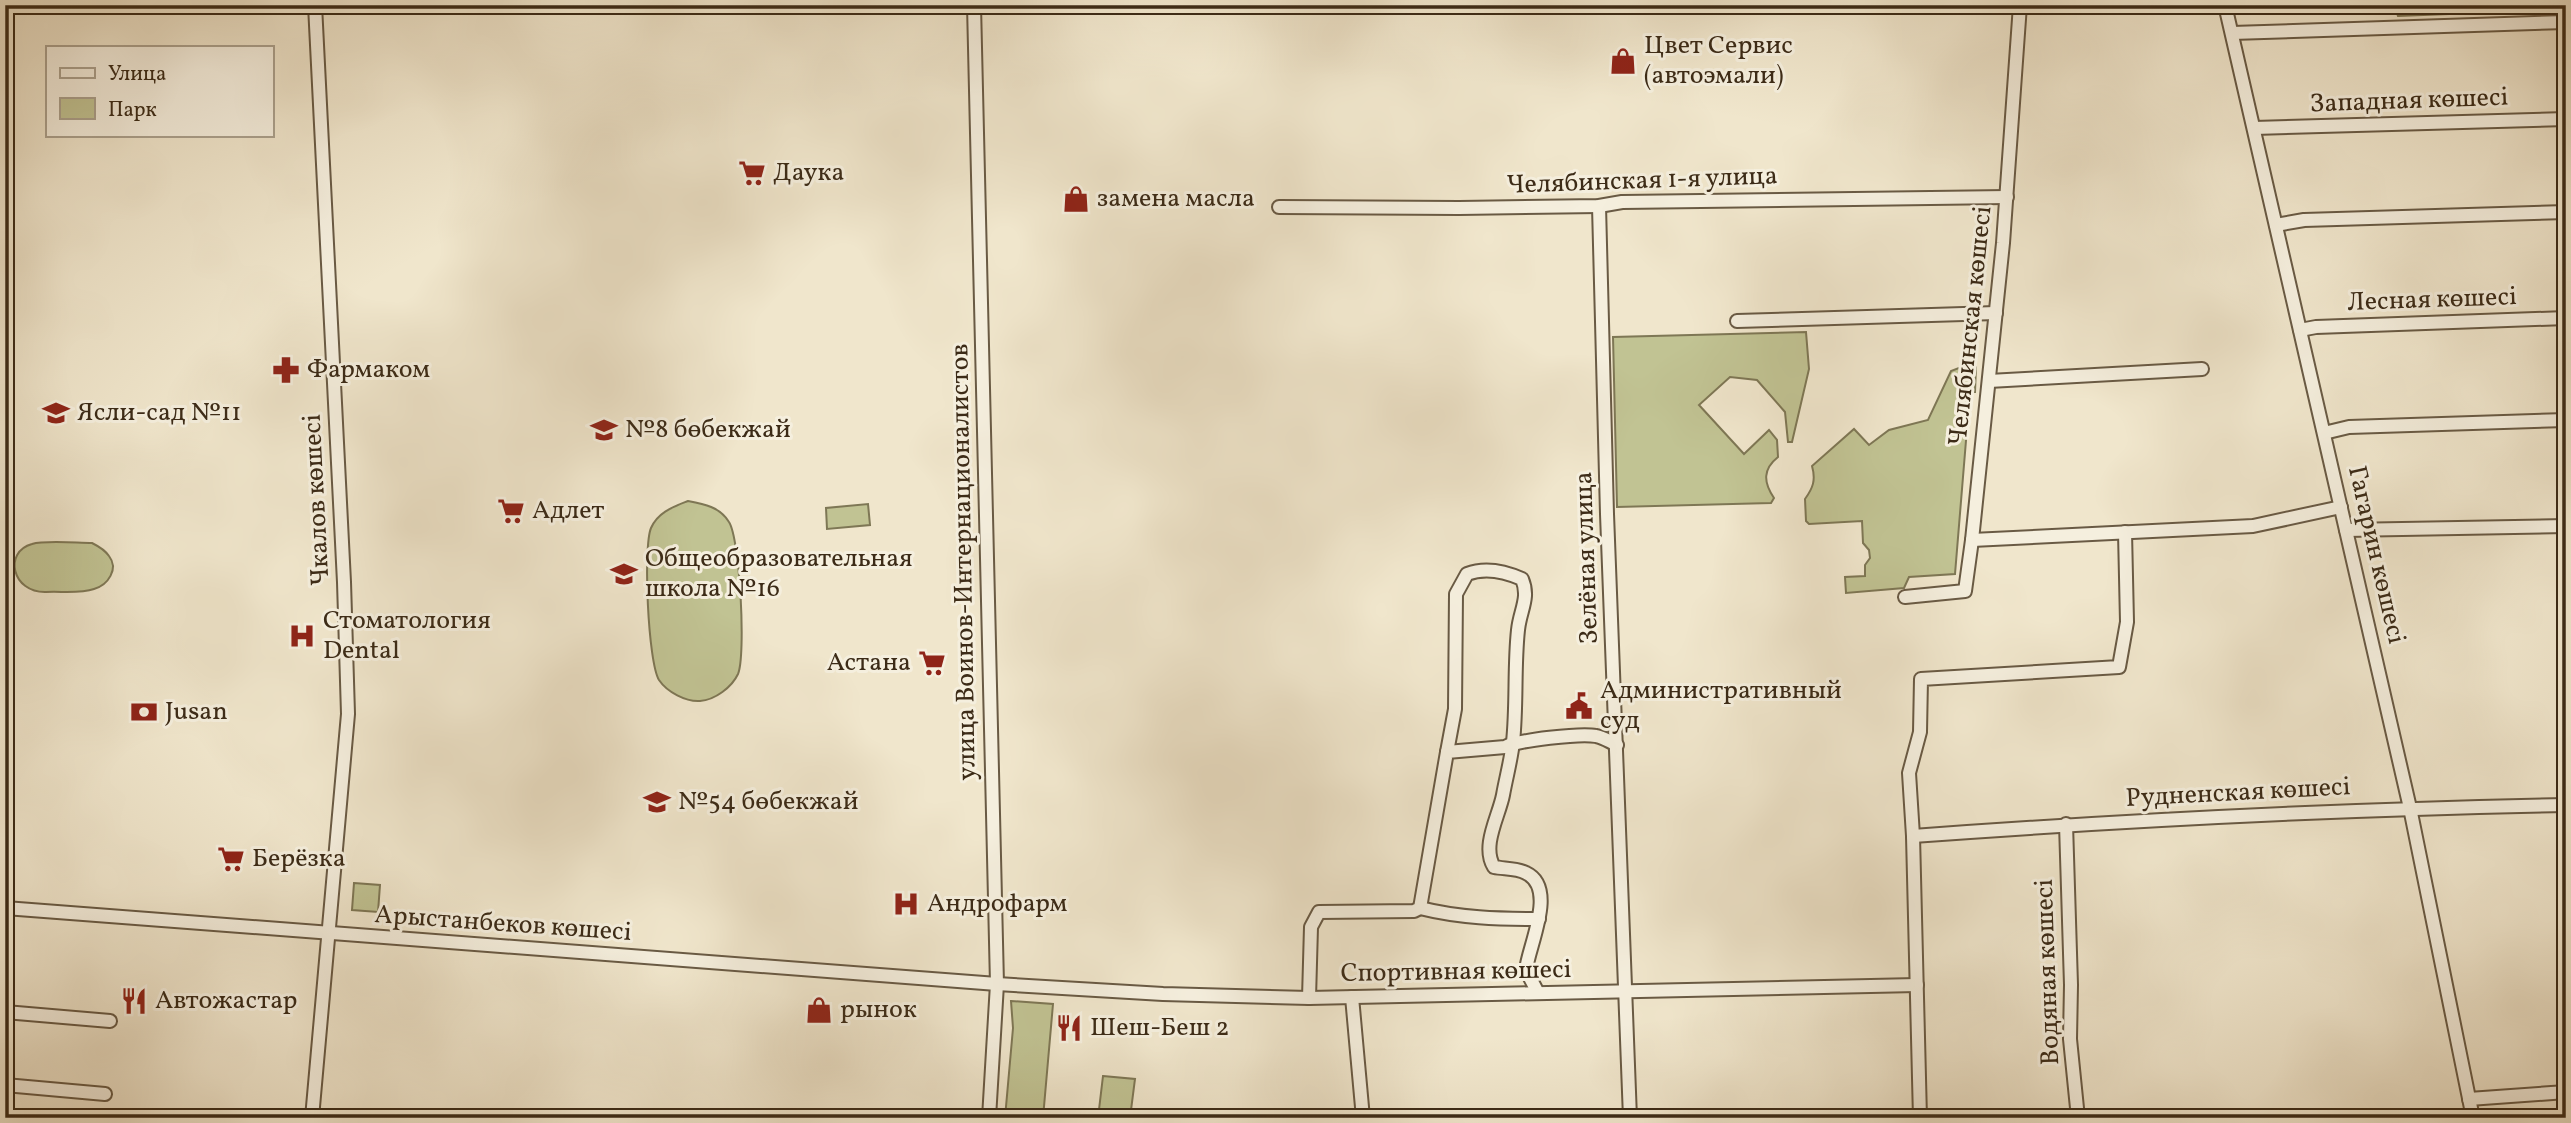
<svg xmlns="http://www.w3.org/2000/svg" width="2571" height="1123" font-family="Vollkorn,serif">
	<rect width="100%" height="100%" fill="#f0e6cc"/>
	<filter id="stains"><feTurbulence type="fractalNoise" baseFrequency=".00286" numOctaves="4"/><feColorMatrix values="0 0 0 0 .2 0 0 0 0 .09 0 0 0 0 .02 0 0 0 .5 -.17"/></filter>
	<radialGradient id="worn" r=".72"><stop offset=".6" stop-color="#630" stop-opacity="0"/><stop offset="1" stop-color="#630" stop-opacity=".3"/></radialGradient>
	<!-- green -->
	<g fill="#c1c393" stroke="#7e7755" stroke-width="2">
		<polygon points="2394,5 2485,5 2475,13 2398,16"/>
		<path d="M1806,332L1809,369L1792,442H1788L1785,412L1757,380L1730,377L1699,405L1744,454L1769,430L1777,440L1778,457C1763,469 1763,482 1774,498L1771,503L1617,507L1613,337Z"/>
		<path d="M1964,366L1976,367L1975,392H1970L1955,574L1909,577L1904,588L1846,593L1845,577L1865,576V565L1870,558L1869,550L1863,543L1862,521L1809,524L1806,521L1805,499C1813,488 1816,480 1812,466L1854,429L1869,445L1889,430L1928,420L1951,371Z"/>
		<path d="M688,501C704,504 720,507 729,522C740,539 746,655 738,674C732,687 715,700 700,701C686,702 667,692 659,680C648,662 643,547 651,528C658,512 673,507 688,501Z"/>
		<polygon points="868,504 870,525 827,529 826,508"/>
		<path d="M92,543C98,546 105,550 109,556C119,569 108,585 94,589C80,594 60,591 46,592C12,593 3,552 32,544C45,540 77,543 92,543Z"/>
		<polygon points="354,883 380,885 378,912 352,910"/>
		<polygon points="1011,1001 1053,1004 1043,1118 1005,1118 1013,1028"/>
		<polygon points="1103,1076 1135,1079 1130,1118 1098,1118"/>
	</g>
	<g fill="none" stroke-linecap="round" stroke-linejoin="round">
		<defs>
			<g id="minor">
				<polyline points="974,5 997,984 989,1118"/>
				<polyline points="2225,5 2410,808 2473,1118"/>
				<polyline points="2232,33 2566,22"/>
				<polyline points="2254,128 2566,119"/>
				<polyline points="1599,206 1607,514 1630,1118"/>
				<polyline points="1279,207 1459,208 1599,206 1622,202 2007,197"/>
				<polyline points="2276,225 2304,220 2566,212"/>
				<polyline points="1737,321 1996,313"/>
				<polyline points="2300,330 2316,327 2566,318"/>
				<polyline points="1989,381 2202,369"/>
				<polyline points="2324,433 2349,427 2566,420"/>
				<polyline points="2346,530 2566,526"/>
				<polyline points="1972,540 2253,526 2341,507"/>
				<polyline points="1905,597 1965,591 1972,540 2003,243 2020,5"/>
				<path d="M1447,752L1455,709L1456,594L1467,574C1485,567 1504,571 1522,579C1530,598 1520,610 1518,630C1514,667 1517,705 1513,742C1511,760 1506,778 1503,795C1499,816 1481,846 1494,867C1504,869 1517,868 1526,873C1558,888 1528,947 1526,970L1538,993"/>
				<polyline points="2066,824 2071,985 2070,1039 2078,1118"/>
				<path d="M1913,836C2130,820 2348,809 2566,805"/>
				<polyline points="5,908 997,984 1163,994 1309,998 1917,985"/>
				<path d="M1420,908C1460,918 1498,919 1539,919"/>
				<polyline points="1352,997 1363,1118"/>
				<path d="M1309,998L1311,927L1319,912L1414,911L1420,908L1447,752L1505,747C1518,740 1581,733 1596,736C1603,737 1610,742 1617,745"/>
				<polyline points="5,1012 110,1021"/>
				<polyline points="5,1085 105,1094"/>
				<polyline points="2469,1099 2566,1092"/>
				<polyline points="312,1118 348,714 344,582 315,5"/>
				<polyline points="1920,1118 1913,836 1909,773 1920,732 1921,679 2119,667 2127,622 2125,532"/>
			</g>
		</defs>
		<!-- minor casing -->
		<use href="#minor" stroke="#695a44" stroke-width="16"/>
		<!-- minor -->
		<use href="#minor" stroke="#f5efde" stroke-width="12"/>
	</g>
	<!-- icons -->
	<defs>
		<symbol id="shop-bare" viewBox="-9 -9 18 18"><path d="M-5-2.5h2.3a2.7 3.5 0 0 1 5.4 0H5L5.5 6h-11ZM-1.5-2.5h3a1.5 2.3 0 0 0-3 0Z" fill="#8f2418" stroke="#f5efde" stroke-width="2.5" paint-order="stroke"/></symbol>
		<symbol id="supermarket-bare" viewBox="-9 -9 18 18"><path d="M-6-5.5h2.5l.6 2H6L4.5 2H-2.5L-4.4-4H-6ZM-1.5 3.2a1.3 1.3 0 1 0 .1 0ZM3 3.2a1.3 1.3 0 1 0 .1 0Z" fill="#8f2418" stroke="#f5efde" stroke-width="2.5" paint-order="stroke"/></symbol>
		<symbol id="pharmacy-bare" viewBox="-9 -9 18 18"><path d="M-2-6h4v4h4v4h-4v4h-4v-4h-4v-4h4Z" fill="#8f2418" stroke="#f5efde" stroke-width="2.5" paint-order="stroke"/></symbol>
		<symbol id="school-bare" viewBox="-9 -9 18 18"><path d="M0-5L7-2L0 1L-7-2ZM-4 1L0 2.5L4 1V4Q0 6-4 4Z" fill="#8f2418" stroke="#f5efde" stroke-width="2.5" paint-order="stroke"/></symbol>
		<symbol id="hospital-bare" viewBox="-9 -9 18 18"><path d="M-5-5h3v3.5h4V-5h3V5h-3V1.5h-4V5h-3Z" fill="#8f2418" stroke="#f5efde" stroke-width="2.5" paint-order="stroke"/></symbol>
		<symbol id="civic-bare" viewBox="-9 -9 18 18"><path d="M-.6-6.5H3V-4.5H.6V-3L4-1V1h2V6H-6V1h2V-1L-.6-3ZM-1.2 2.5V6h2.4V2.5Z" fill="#8f2418" stroke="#f5efde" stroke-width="2.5" paint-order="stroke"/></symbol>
		<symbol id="bank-bare" viewBox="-9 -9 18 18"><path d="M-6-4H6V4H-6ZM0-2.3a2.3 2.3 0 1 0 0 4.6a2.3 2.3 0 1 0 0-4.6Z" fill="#8f2418" stroke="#f5efde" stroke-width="2.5" paint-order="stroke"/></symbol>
		<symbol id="restaurant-bare" viewBox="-9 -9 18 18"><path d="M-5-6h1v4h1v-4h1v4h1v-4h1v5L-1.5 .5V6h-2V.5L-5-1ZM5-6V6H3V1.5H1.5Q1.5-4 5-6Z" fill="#8f2418" stroke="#f5efde" stroke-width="2.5" paint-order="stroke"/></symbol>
	</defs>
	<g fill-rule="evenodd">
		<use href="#shop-bare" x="1604" y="42" width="38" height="38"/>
		<use href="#supermarket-bare" x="733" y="154" width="38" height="38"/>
		<use href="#shop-bare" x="1057" y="180" width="38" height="38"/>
		<use href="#pharmacy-bare" x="267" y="351" width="38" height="38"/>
		<use href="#school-bare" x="37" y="394" width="38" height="38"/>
		<use href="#school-bare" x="585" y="411" width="38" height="38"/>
		<use href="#supermarket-bare" x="492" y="492" width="38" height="38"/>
		<use href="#school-bare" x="605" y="555" width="38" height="38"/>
		<use href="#hospital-bare" x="283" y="617" width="38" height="38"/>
		<use href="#supermarket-bare" x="913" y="644" width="38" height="38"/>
		<use href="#civic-bare" x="1560" y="687" width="38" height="38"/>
		<use href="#bank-bare" x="125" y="693" width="38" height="38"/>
		<use href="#school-bare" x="638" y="783" width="38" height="38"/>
		<use href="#supermarket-bare" x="212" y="840" width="38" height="38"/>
		<use href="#hospital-bare" x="887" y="885" width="38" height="38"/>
		<use href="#restaurant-bare" x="115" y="982" width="38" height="38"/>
		<use href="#shop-bare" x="800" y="991" width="38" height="38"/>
		<use href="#restaurant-bare" x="1050" y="1009" width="38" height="38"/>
	</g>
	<g text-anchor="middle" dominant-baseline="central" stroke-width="6" stroke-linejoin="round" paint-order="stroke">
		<!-- poi labels -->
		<g font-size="26" fill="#3c2b17" stroke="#f5efde" text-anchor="start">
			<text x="1644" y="46">Цвет Сервис<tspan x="1644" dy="30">(автоэмали)</tspan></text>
			<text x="773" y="173">Даука</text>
			<text x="1097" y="199">замена масла</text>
			<text x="307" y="370">Фармаком</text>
			<text x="77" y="413">Ясли-сад №11</text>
			<text x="625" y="430">№8 бөбекжай</text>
			<text x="532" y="511">Адлет</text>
			<text x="645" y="559">Общеобразовательная<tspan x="645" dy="30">школа №16</tspan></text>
			<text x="323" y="621">Стоматология<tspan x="323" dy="30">Dental</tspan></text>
			<text x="911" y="663" text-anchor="end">Астана</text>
			<text x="1600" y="691">Административный<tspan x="1600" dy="30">суд</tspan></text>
			<text x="165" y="712">Jusan</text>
			<text x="678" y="802">№54 бөбекжай</text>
			<text x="252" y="859">Берёзка</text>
			<text x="927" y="904">Андрофарм</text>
			<text x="155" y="1001">Автожастар</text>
			<text x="840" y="1010">рынок</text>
			<text x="1090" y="1028">Шеш-Беш 2</text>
		</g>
		<!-- street labels -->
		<g font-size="26" fill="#3c2b17" stroke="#f5efde">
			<text transform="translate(2409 101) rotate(-2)">Западная көшесі</text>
			<text transform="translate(1642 181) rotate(-2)">Челябинская 1-я улица</text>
			<text transform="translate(2432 300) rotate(-2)">Лесная көшесі</text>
			<text transform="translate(1971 326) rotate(-84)">Челябинская көшесі</text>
			<text transform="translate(317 500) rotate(-93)">Чкалов көшесі</text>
			<text transform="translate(2376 555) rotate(77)">Гагарин көшесі</text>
			<text transform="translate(1587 558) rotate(-92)">Зелёная улица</text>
			<text transform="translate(964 562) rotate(-91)">улица Воинов-Интернационалистов</text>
			<text transform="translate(2238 793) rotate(-3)">Рудненская көшесі</text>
			<text transform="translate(503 924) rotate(4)">Арыстанбеков көшесі</text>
			<text transform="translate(1456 972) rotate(-1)">Спортивная көшесі</text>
			<text transform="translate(2048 972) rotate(-92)">Водяная көшесі</text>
		</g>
	</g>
	<!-- margin -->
	<rect width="2571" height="1123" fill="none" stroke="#f0e6cc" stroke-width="28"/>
	<rect x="7" y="7" width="2557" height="1109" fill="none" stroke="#3c2b17" stroke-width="3.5"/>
	<rect x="14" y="14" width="2543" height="1095" fill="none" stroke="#3c2b17" stroke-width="2"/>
	<!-- legend -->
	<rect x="46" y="46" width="228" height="91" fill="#f5efde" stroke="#aba18e" stroke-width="2"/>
	<rect x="60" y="68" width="35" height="10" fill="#f5efde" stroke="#aba18e" stroke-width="2"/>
	<text x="108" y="80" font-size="21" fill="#3c2b17">Улица</text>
	<rect x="60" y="98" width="35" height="21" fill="#c1c393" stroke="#aba18e" stroke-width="2"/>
	<text x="108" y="116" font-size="21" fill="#3c2b17">Парк</text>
	<rect width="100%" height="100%" filter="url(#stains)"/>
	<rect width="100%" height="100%" fill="url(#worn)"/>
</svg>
